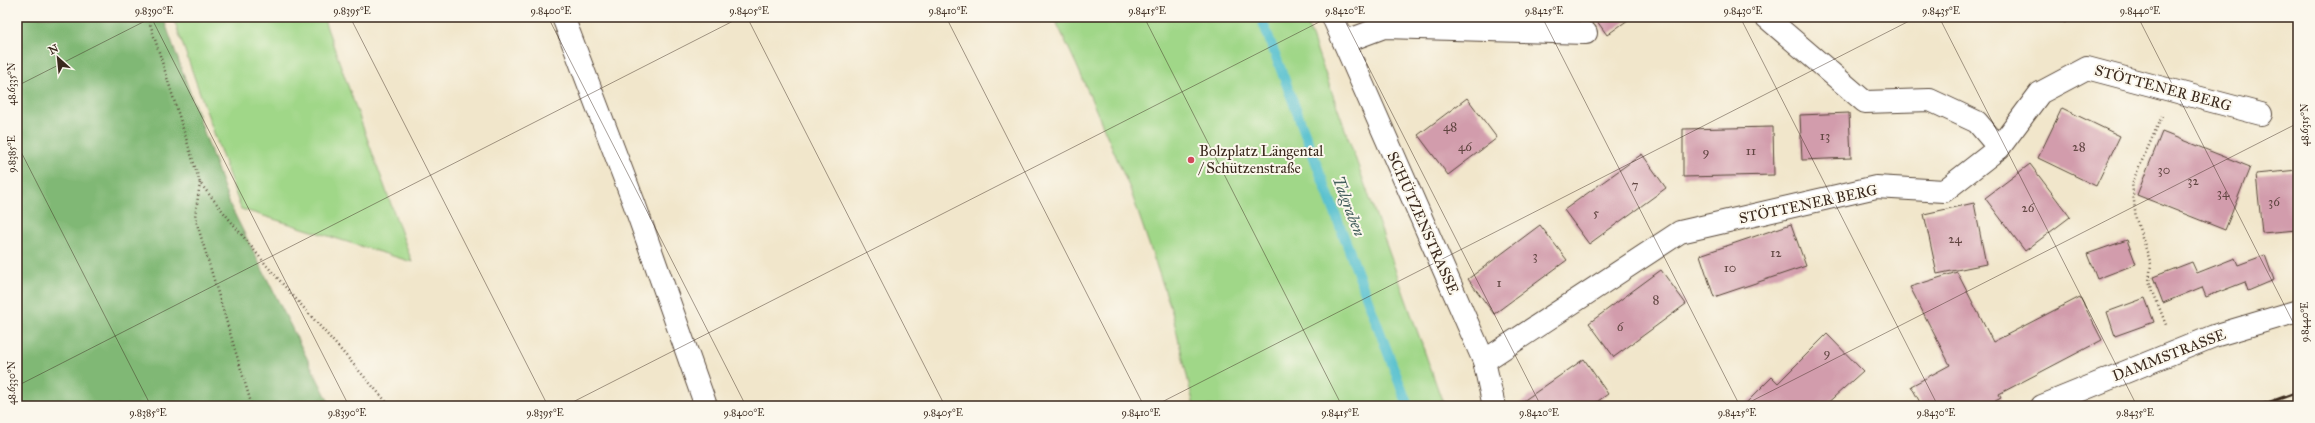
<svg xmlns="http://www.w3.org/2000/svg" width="2315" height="423" font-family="'IM FELL Great Primer',serif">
	<rect width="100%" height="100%" fill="#fbf7ec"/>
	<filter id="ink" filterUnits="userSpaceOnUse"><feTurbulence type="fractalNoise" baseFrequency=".025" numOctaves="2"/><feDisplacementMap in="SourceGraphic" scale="8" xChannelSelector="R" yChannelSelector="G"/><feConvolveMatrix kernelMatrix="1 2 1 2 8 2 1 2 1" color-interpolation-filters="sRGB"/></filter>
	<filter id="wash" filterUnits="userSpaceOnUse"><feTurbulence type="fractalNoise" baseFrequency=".012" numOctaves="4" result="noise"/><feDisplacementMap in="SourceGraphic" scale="16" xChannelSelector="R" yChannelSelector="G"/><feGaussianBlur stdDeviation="0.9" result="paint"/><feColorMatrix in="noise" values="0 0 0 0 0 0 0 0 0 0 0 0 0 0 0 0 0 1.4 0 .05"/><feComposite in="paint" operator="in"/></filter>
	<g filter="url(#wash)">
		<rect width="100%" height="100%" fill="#f1e6cb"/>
		<!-- green -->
		<g fill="#a0d788" stroke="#6e8053">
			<polygon points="173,17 323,17 412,262 241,209"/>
			<polygon points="1054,17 1305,17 1444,406 1194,406 1171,308 1130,189 1077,66"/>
		</g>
		<!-- forest -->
		<polygon fill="#80b874" stroke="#5e7149" points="17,17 163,17 230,205 331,406 17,406"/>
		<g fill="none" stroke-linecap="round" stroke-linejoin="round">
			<!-- stream -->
			<polyline stroke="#53bfce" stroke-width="10" points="1261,17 1408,406"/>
		</g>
		<g id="blocks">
			<!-- building -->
			<g fill="#d29cac">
				<polygon points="1594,17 1632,17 1607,35"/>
				<polygon points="2058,17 2070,17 2065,23"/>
				<polygon points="1467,98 1497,138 1448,175 1418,135"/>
				<polygon points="2062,108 2120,136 2096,186 2038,158"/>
				<polygon points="1849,113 1851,158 1802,160 1800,115"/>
				<polygon points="1773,127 1774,175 1683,177 1683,129"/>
				<polygon points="2162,132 2250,167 2225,230 2137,195"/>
				<polygon points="1642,154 1666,188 1589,244 1564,210"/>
				<polygon points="2030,164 2070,217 2025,251 1985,198"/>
				<polygon points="2298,170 2298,230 2262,233 2256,174"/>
				<polygon points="1974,203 1986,264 1937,274 1924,214"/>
				<polygon points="1791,224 1806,266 1714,297 1700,255"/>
				<polygon points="1540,225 1567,260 1494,314 1468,279"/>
				<polygon points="2127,240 2136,264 2097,279 2087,254"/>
				<polygon points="2265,255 2274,280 2248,291 2245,282 2206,297 2202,287 2163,303 2153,277 2192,262 2197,273 2235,258 2238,265"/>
				<polygon points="1661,270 1686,304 1614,357 1589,323"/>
				<polygon points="1957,272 1993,342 2080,297 2102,340 1999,394 2001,398 1986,406 1922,406 1911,386 1950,365 1910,287"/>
				<polygon points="2145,298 2154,322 2115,336 2107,312"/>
				<polygon points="1827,334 1863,371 1824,406 1743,406 1772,377 1778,383"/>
				<polygon points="1584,359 1608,394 1591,406 1516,406"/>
			</g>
		</g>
	</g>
	<g filter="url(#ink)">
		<use href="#blocks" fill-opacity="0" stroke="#564638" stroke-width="1"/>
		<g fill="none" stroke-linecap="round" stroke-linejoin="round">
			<defs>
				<g id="minor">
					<polyline points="563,17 634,203 706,406"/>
					<polyline points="1333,17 1484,361 1494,406"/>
					<polyline points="1766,17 1865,102 1930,100 1977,122 1999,148"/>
					<polyline points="1344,42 1384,27 1586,33"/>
					<polyline points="1484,361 1680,232 1876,187 1944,191 1999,148 2040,93 2087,68 2261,114"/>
					<polyline points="2042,406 2214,336 2298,311"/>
				</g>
			</defs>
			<!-- minor casing -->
			<use href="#minor" stroke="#564638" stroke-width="24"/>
			<!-- path -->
			<g stroke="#564638" stroke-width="2.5" stroke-dasharray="1 3" stroke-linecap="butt">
				<polyline points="148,17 200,183 267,266 390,406"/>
				<polyline points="2162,116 2132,183 2136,219 2151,264 2149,281 2166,325"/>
				<polyline points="200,183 195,217 252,406"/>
			</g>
			<!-- minor -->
			<use href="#minor" stroke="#fff" stroke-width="22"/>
			<!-- rail -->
			<polyline stroke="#3b2a1e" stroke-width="3" points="2259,406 2298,392"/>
		</g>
	</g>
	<!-- ticks -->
	<path fill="none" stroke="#3b2a1e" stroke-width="1" stroke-opacity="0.45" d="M151,17L349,406M350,17L548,406M548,17L746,406M747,17L945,406M946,17L1144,406M1144,17L1342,406M1343,17L1541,406M1542,17L1740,406M1740,17L1938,406M1939,17L2137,406M2138,17L2298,332M17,86L153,17M17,144L151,406M17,386L741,17M565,406L1329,17M1154,406L1917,17M1742,406L2298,123"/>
	<!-- markers -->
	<circle fill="#d1495b" stroke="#fbf7ec" stroke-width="1.5" cx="1191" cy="160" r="4"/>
	<g text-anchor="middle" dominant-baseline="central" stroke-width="4" stroke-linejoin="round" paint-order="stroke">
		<!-- number labels -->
		<g font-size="13" fill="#614642">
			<text x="1450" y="127">48</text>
			<text x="1825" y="136">13</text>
			<text x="1465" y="147">46</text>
			<text x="2079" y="147">28</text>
			<text x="1751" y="151">11</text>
			<text x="1706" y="152">9</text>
			<text x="2164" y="170">30</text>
			<text x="2193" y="181">32</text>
			<text x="1635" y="185">7</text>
			<text x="2223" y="193">34</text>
			<text x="2274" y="202">36</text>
			<text x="2028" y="208">26</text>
			<text x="1596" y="213">5</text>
			<text x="1955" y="239">24</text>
			<text x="1776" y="253">12</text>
			<text x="1535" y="256">3</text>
			<text x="1730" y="268">10</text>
			<text x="1499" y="283">1</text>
			<text x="1656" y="300">8</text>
			<text x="1620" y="327">6</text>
			<text x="1827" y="353">9</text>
		</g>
		<!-- street labels -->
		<g font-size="15" fill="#3b2a1e" stroke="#fbf7ec">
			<text transform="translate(2163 88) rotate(15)">STÖTTENER BERG</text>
			<text transform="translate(1808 204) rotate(-12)">STÖTTENER BERG</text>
			<text transform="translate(1423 223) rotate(66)">SCHÜTZENSTRASSE</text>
			<text transform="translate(2169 355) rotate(-21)">DAMMSTRASSE</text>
		</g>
		<!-- poi labels -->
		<g font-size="15" fill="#3b2a1e" stroke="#fbf7ec" text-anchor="start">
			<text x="1199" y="151">Bolzplatz Längental<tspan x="1199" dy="17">/ Schützenstraße</tspan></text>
		</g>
		<!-- water labels -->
		<g font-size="16" font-style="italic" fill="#435e5c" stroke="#fbf7ec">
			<text transform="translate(1349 206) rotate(69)">Talgraben</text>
		</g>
	</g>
	<!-- margin -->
	<rect width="2315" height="423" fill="none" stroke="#fbf7ec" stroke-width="44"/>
	<!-- north arrow -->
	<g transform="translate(58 58) rotate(333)" stroke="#fbf7ec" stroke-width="3" paint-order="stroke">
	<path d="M0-3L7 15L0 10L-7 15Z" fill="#3b2a1e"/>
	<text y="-6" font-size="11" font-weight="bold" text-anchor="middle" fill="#3b2a1e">N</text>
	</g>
	<rect x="22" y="22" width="2271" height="379" fill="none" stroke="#3b2a1e" stroke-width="1.5"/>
	<g font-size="10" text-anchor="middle" fill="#3b2a1e">
		<text x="154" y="14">9.8390°E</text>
		<text x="352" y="14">9.8395°E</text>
		<text x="551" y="14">9.8400°E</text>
		<text x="749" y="14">9.8405°E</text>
		<text x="948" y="14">9.8410°E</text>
		<text x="1147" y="14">9.8415°E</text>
		<text x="1345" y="14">9.8420°E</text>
		<text x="1544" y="14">9.8425°E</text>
		<text x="1743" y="14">9.8430°E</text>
		<text x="1941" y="14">9.8435°E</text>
		<text x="2140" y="14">9.8440°E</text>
		<text transform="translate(11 84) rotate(-90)" y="4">48.6335°N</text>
		<text transform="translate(2304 125) rotate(-90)" y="4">48.6315°N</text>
		<text transform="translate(11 154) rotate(-90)" y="4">9.8385°E</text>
		<text transform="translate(2304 322) rotate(-90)" y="4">9.8440°E</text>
		<text transform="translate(11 383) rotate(-90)" y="4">48.6330°N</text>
		<text x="148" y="416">9.8385°E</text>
		<text x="347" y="416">9.8390°E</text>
		<text x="545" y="416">9.8395°E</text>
		<text x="744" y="416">9.8400°E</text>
		<text x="943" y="416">9.8405°E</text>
		<text x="1141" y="416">9.8410°E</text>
		<text x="1340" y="416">9.8415°E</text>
		<text x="1539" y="416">9.8420°E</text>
		<text x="1737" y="416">9.8425°E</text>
		<text x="1936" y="416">9.8430°E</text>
		<text x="2135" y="416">9.8435°E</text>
	</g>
</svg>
